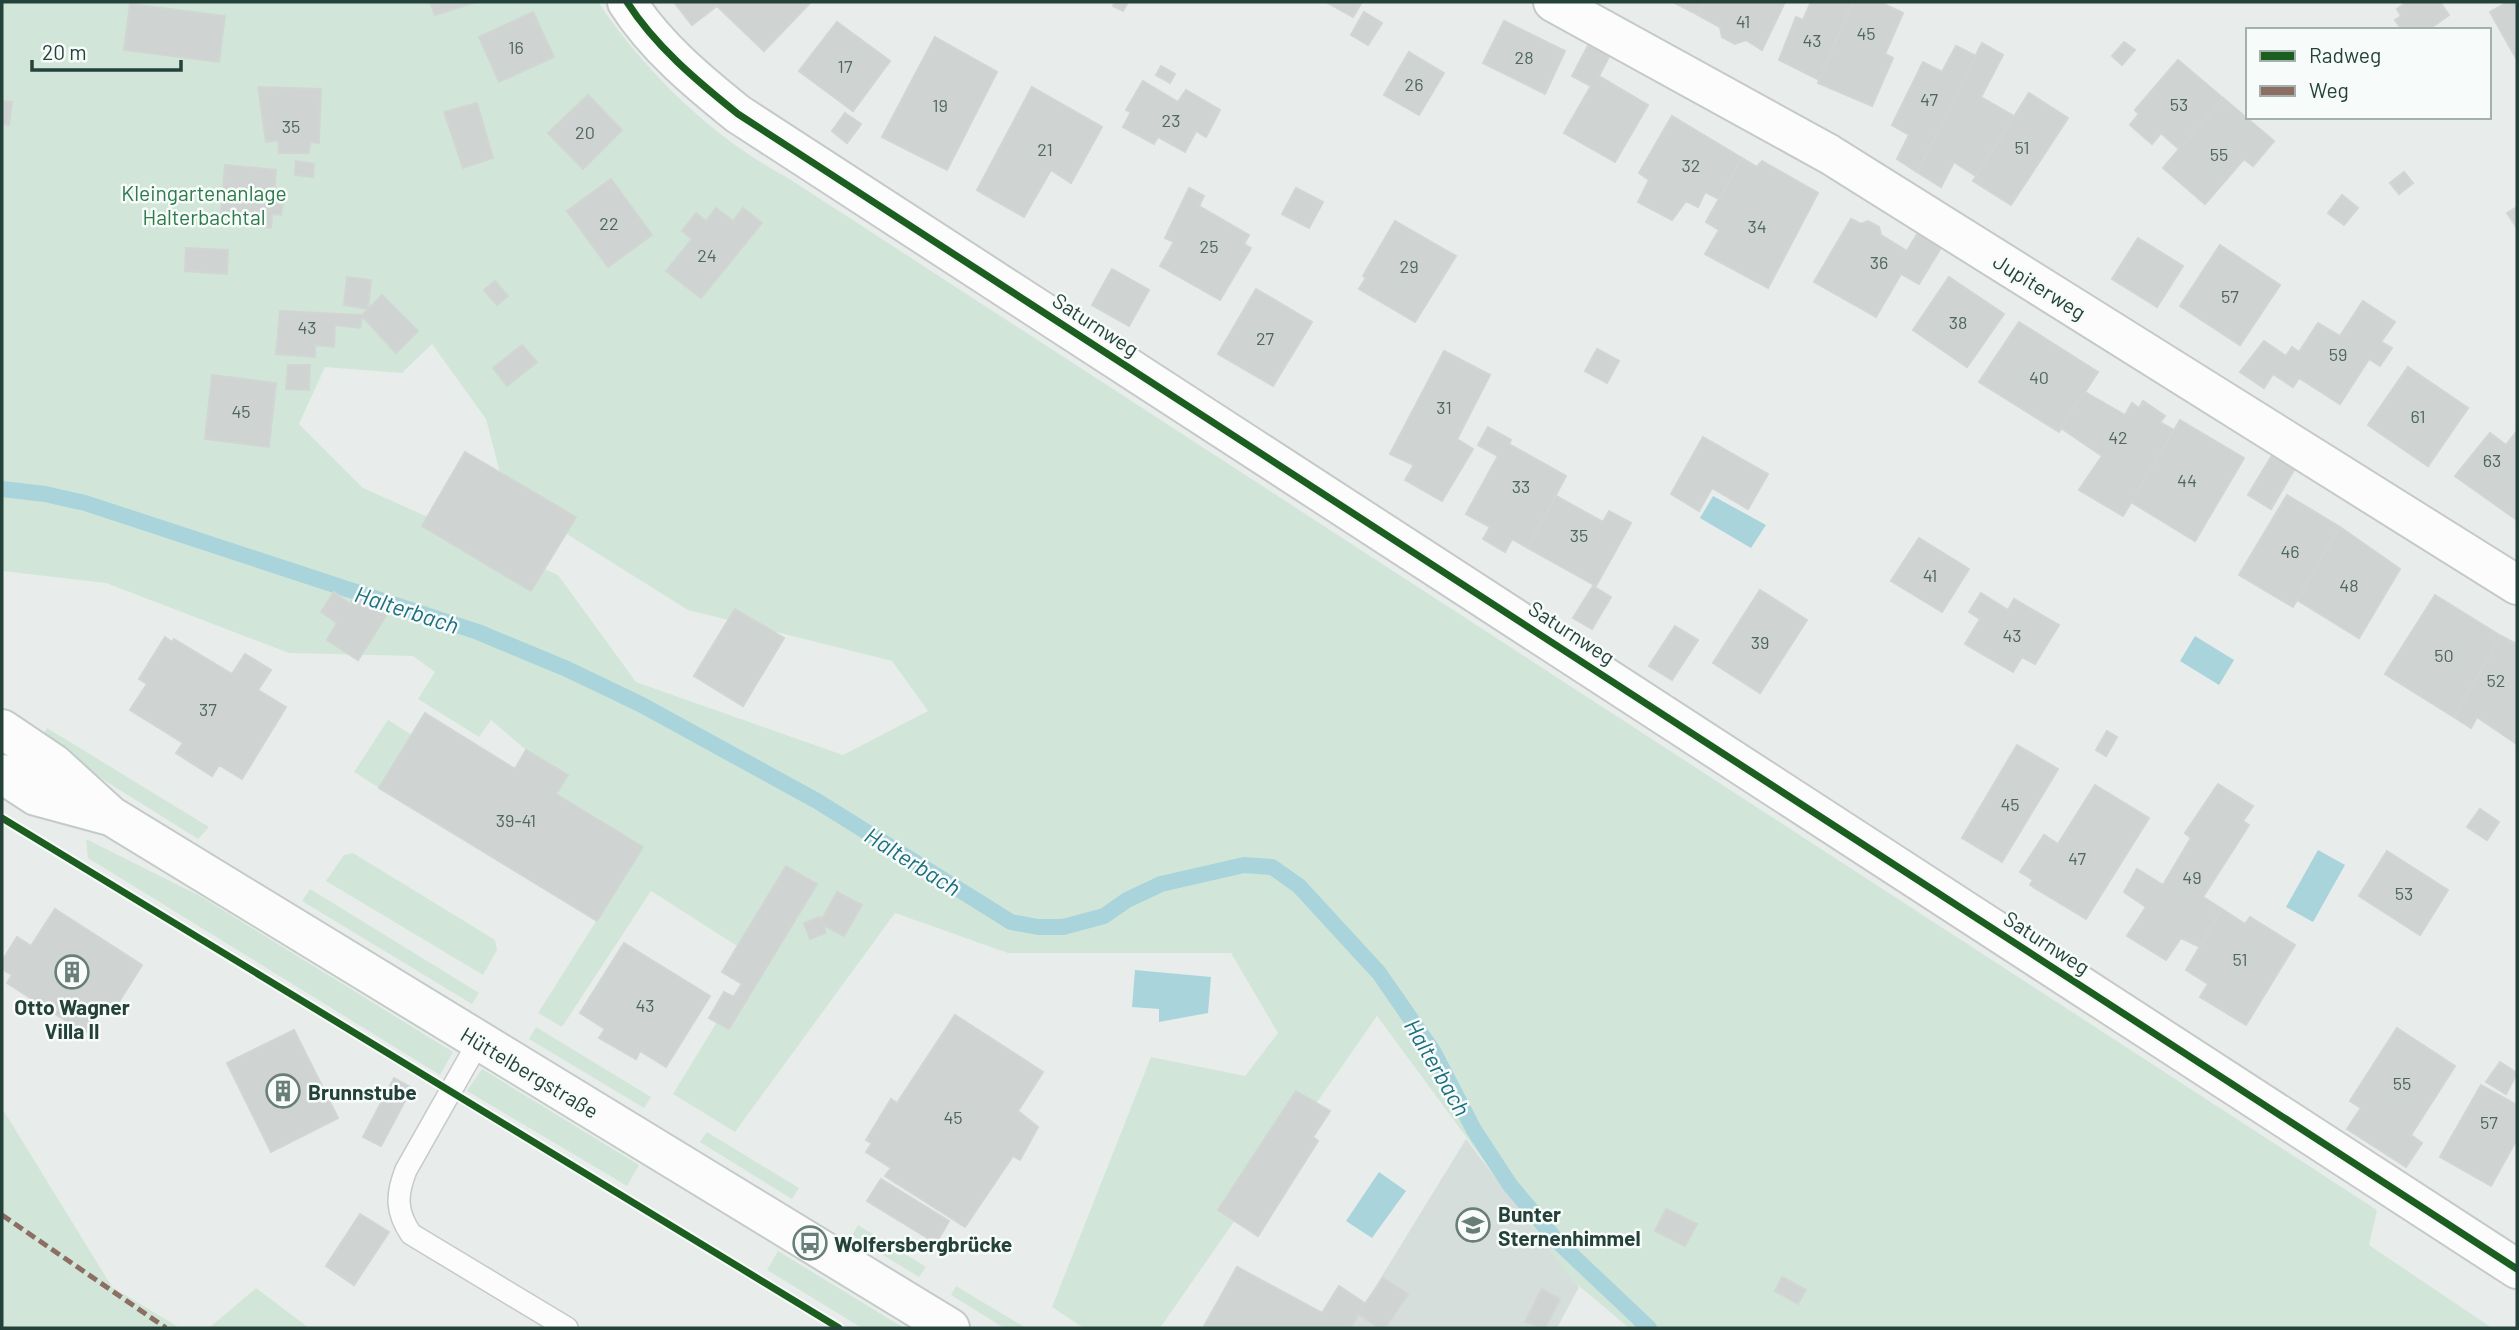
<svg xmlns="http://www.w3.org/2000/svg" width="2519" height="1330" font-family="Barlow,sans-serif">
	<rect width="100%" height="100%" fill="#e8edeb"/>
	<!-- built -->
	<polygon fill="#d6dedb" points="1466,1139 1579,1287 1557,1328 1350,1328"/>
	<!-- green -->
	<g fill="#d1e6d8" fill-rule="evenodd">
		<path d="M2,2H598C646,73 713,138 788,178L2377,1210L2369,1245L2492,1328H1629L1572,1280L1377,1016L1160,1328H1084L1052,1307L1151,1057L1245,1076L1278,1033L1231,953H1008L895,913L735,1132L673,1094L756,958L651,891L562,1027L538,1013L643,847L556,794L567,775L526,750L491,720L479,737L418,699L435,672L413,656L289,653L106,583L2,571ZM432,344L486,419L506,496L688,610L892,661L928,711L843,755L636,682L558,575L363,488L299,424L325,367L402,373Z"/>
		<polygon points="388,720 412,735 379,788 354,772"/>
		<polygon points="47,728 209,827 198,839 40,740"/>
		<polygon points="86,839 200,896 453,1052 440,1075 88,858"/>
		<polygon points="353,853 495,940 497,950 483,975 326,881 344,855"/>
		<polygon points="310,889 479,993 472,1004 302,901"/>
		<polygon points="536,1027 651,1097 644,1108 529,1039"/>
		<polygon points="482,1069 639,1165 627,1186 467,1091"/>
		<polygon points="2,1108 112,1287 180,1328 2,1328"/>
		<polygon points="707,1132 799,1188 792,1199 700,1142"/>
		<polygon points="858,1225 926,1267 919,1277 852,1236"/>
		<polygon points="778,1251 904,1328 862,1328 767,1270"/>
		<polygon points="956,1286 1026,1328 1004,1328 951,1295"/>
		<polygon points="256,1288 309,1328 209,1328"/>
	</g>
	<!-- water -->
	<g fill="#a9d4db">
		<polygon points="1713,496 1766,525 1751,548 1700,518"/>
		<polygon points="2195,636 2234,660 2219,685 2180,661"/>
		<polygon points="2318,850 2345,865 2313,922 2286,907"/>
		<polygon points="1135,970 1211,977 1208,1013 1159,1022 1159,1009 1132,1007"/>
		<polygon points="1379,1172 1406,1191 1372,1238 1346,1221"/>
	</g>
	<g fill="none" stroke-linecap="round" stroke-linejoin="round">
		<!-- stream -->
		<polyline stroke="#a9d4db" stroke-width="16" points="2,489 45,494 85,503 478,632 567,669 642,705 817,801 1011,922 1038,927 1063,927 1104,916 1127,900 1161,884 1244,865 1272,867 1299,886 1379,973 1433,1051 1474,1130 1510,1185 1557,1241 1649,1328"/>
	</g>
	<!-- building -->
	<g fill="#cfd4d2" stroke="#d1d6d4" stroke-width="2">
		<polygon points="430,2 476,2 435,15"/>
		<polygon points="674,2 811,2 764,51 717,6 692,25"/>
		<polygon points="1116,2 1128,2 1123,11 1113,6"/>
		<polygon points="1326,2 1362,2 1353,17"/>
		<polygon points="1673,2 1705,2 1698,15"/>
		<polygon points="1705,2 1785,2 1762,50 1746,40 1735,44 1722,37 1720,27 1698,15"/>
		<polygon points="1811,2 1853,2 1819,80 1779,60 1796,17 1803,20"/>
		<polygon points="1853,2 1880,2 1903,13 1885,54 1893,58 1872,106 1818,83"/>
		<polygon points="2407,2 2440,2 2449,15 2428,30 2410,30 2408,26 2402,30 2395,20 2401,16 2397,9"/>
		<polygon points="2508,2 2517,2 2517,60 2490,12"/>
		<polygon points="130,4 225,16 219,62 124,50"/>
		<polygon points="533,12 554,57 499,82 479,37"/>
		<polygon points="1364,12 1382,23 1368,45 1351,35"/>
		<polygon points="1504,21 1565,51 1545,94 1483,63"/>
		<polygon points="837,22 890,61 853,111 799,71"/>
		<polygon points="935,37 997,72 947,170 882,137"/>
		<polygon points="1591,40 1612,51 1599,76 1648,105 1615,162 1564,133 1591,86 1572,76"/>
		<polygon points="2124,42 2135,50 2122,65 2112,56"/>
		<polygon points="1982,43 2003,55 1981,97 2014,116 1976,176 1954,162 1941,187 1917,172"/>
		<polygon points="1956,46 1976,56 1917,172 1897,159 1909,135 1892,125 1923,62 1942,72"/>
		<polygon points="1409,52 1444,73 1419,115 1384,95"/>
		<polygon points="2178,60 2223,98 2179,149 2161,133 2152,144 2130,125 2139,114 2135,110"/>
		<polygon points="1161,66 1175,74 1170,83 1156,75"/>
		<polygon points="1143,81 1178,102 1186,90 1220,110 1206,137 1196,131 1185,152 1158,137 1154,144 1123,127 1131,112 1126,110"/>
		<polygon points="258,87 321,89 319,143 310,142 309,153 279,153 278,140 266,142"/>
		<polygon points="1032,87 1102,127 1071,183 1051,170 1024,217 977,190"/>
		<polygon points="2029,93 2068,118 2011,205 1973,181"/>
		<polygon points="588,95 622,130 583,169 548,133"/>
		<polygon points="2223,98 2274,141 2253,166 2244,159 2205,204 2163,168"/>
		<polygon points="2,101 12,102 9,125 2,124"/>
		<polygon points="477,103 493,158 463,168 444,112"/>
		<polygon points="845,113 861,124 847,143 832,131"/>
		<polygon points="1672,116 1742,158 1719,199 1705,192 1698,207 1686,201 1672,220 1638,202 1649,180 1639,173"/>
		<polygon points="1742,158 1757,167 1762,161 1818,193 1768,288 1705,254 1719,230 1706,222"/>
		<polygon points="296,161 314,164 313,177 295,175"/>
		<polygon points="225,165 276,170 274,196 284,197 281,215 272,214 271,228 220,223"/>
		<polygon points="2404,172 2413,183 2399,194 2390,183"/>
		<polygon points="611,179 652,235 608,267 567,211"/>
		<polygon points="1189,188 1204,196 1199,206 1249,235 1244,244 1251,248 1220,300 1160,266 1174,242 1165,238"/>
		<polygon points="1296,188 1323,202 1309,228 1282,214"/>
		<polygon points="2342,195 2358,208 2344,225 2328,213"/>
		<polygon points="2517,207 2517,228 2507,213"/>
		<polygon points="716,208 733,221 743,208 762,223 701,298 666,271 692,239 682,231 696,213 706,221"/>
		<polygon points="1851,219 1861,224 1868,221 1879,227 1881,235 1907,251 1919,231 1942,246 1919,284 1901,274 1876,317 1814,282"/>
		<polygon points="1395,221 1456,256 1415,322 1359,289 1366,278 1363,276"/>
		<polygon points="2138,238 2183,266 2157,307 2112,279"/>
		<polygon points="2220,245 2280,285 2240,345 2180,306"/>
		<polygon points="186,248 228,250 227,274 185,271"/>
		<polygon points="1112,269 1149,290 1129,326 1092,305"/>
		<polygon points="347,277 371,280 368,309 344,305"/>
		<polygon points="1949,277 2004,314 1967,367 1913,330"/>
		<polygon points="495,281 508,296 497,305 484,290"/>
		<polygon points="1256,289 1312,322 1273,386 1218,354"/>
		<polygon points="382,295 418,331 396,353 362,316 360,328 335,325 334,347 315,345 315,357 276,354 280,311 362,315"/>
		<polygon points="2363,301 2395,322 2381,342 2392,348 2380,366 2369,359 2340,404 2299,378 2293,387 2273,374 2264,388 2240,372 2264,341 2286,356 2292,347 2299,352 2318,323 2340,336"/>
		<polygon points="2019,322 2098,372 2059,432 1979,382"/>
		<polygon points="522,345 537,362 507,386 493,368"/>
		<polygon points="1597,349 1619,361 1607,383 1585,371"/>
		<polygon points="1444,351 1490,375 1457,439 1473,449 1442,501 1405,480 1414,465 1390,454"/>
		<polygon points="288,365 310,365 309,390 286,389"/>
		<polygon points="2408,367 2468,408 2428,466 2368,425"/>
		<polygon points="212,375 276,383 269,447 205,439"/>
		<polygon points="2085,392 2125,415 2132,403 2139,408 2143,401 2165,416 2160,422 2174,430 2123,516 2079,490 2102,456 2061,428"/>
		<polygon points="2180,420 2244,458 2195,541 2131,502"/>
		<polygon points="1488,427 1511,440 1509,444 1566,476 1528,548 1512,539 1505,552 1483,539 1490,527 1466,514 1498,456 1478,445"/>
		<polygon points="2517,431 2517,520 2455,476 2490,433 2506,445"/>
		<polygon points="1703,437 1768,474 1748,509 1712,488 1699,511 1671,494"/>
		<polygon points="465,452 576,517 531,591 422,526"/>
		<polygon points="2274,452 2297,465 2271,509 2248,495"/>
		<polygon points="2287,495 2340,527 2293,607 2239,575"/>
		<polygon points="1556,496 1603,522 1609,511 1631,523 1596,586 1528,548"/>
		<polygon points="2340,527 2400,569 2359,638 2297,600"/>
		<polygon points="1919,538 1969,569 1942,612 1891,581"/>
		<polygon points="1593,586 1611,597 1592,629 1573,618"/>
		<polygon points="1760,590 1807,620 1760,693 1713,663"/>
		<polygon points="334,592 350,604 355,596 386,616 358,660 327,640 337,623 321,612"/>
		<polygon points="1981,593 2008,610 2014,599 2059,625 2035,664 2022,657 2013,672 1965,644 1980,619 1969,612"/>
		<polygon points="2435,595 2501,636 2454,717 2385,674"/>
		<polygon points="735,609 784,638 743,706 694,676"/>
		<polygon points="1675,626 1698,640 1672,680 1649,666"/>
		<polygon points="2501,636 2517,644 2515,743 2477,717 2471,728 2454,717"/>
		<polygon points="165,637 172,642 174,639 232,674 245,654 271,670 258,690 286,707 242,779 219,765 212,776 176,753 183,743 130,710 147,684 139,679"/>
		<polygon points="425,713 515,769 526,750 568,775 556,794 643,847 597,921 379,788"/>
		<polygon points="2107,731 2117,737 2106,756 2096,750"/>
		<polygon points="2017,745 2058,769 2002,862 1962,838"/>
		<polygon points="2218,784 2253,806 2243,821 2249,825 2203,897 2222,909 2200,947 2181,938 2166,960 2127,936 2146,907 2124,892 2137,869 2163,885 2191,838 2185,833"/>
		<polygon points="2095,785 2149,818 2086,919 2030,885 2033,880 2020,872 2044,835 2058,844"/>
		<polygon points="2480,809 2499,822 2487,840 2467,827"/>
		<polygon points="2387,851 2448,890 2420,935 2359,896"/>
		<polygon points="786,866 817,884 729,1029 709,1018 724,992 734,997 742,984 722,972"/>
		<polygon points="837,892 862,905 844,936 823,925 826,933 810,939 804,923 820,917 821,921"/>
		<polygon points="55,909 142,965 110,1016 100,1010 85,1033 7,983 12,975 2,969 2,961 17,937 31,946"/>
		<polygon points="2222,909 2245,924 2250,917 2295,945 2246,1025 2200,997 2208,984 2186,970"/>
		<polygon points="624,943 710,996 666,1067 640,1051 636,1059 599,1038 605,1029 580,1013"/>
		<polygon points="955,1015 1043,1072 1018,1111 1038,1127 1020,1160 1013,1156 965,1227 885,1176 891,1168 866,1152 872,1143 866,1140 891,1099 897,1103"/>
		<polygon points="2397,1028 2455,1066 2411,1135 2422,1143 2406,1167 2347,1129 2361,1108 2350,1101"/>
		<polygon points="294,1030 338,1118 271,1152 227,1063"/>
		<polygon points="2500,1062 2517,1073 2506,1094 2486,1082"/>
		<polygon points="394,1078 412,1088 381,1146 363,1137"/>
		<polygon points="2481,1085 2517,1105 2517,1139 2491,1186 2440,1157"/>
		<polygon points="1296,1091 1330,1111 1313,1137 1318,1141 1258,1236 1218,1210"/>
		<polygon points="881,1179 949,1221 936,1243 867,1201"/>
		<polygon points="1666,1209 1697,1224 1685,1246 1655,1231"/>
		<polygon points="360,1214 389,1232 354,1285 326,1266"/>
		<polygon points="1237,1267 1322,1313 1339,1286 1366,1304 1350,1328 1203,1328"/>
		<polygon points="1782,1277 1806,1290 1798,1304 1775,1291"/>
		<polygon points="1383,1278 1408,1294 1385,1328 1380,1328 1358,1314"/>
		<polygon points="1542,1289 1560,1299 1545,1328 1525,1322"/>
	</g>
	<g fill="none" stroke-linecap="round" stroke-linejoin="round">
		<defs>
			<path id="service" d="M479,1041L406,1170C396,1195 396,1212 411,1234L567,1328"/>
			<g id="minor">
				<path d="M627,2C655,46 697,81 738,114L2517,1269"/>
				<polyline points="1553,2 1829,154 2517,585"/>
			</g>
			<g id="secondary">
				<polyline points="2,729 54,764 111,816 950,1328"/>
				<polyline points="2,774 36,796 106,815"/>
			</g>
		</defs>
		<!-- service casing -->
		<use href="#service" stroke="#c5cac8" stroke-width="24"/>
		<!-- minor casing -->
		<use href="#minor" stroke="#c5cac8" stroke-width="42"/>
		<!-- secondary casing -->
		<use href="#secondary" stroke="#c3cbc8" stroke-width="42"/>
		<!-- service -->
		<use href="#service" stroke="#fcfcfc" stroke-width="21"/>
		<!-- minor -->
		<use href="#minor" stroke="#fcfcfc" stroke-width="38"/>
		<!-- secondary -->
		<use href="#secondary" stroke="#fcfcfc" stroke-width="38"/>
		<!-- quiet -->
		<polyline stroke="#8d6e63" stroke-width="5" stroke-dasharray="10 5" stroke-linecap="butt" points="2,1215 166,1328"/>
		<defs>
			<g id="cycleway">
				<path d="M627,2C655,46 697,81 738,114L2517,1269"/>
				<polyline points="2,818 839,1328"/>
			</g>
		</defs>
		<!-- cycleway casing -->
		<use href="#cycleway" stroke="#f7fbf9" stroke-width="11"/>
		<!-- cycleway -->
		<use href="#cycleway" stroke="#1b5e20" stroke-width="7"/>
	</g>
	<!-- icons -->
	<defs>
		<symbol id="building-ring" viewBox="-11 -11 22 22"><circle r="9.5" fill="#f7fbf9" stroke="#697e78" stroke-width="1.5"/><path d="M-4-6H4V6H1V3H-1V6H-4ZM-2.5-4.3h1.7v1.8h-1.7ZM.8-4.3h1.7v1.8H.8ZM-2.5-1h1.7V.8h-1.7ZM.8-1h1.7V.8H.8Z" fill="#697e78"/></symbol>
		<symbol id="school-ring" viewBox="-11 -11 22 22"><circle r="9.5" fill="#f7fbf9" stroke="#697e78" stroke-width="1.5"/><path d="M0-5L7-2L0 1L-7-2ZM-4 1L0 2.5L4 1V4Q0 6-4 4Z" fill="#697e78"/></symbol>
		<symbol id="bus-ring" viewBox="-11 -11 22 22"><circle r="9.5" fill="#f7fbf9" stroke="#697e78" stroke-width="1.5"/><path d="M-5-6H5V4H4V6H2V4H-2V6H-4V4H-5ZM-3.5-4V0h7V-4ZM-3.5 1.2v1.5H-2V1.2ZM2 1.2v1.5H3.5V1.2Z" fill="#697e78"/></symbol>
	</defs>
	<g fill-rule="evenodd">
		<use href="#building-ring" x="53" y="953" width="38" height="38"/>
		<use href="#building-ring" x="264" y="1072" width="38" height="38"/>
		<use href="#school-ring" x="1454" y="1206" width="38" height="38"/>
		<use href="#bus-ring" x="791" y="1224" width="38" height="38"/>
	</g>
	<g text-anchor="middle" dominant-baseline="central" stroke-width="5" stroke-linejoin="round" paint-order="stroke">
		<!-- number labels -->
		<g font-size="18" fill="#506761">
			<text x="1743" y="21">41</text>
			<text x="1866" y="33">45</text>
			<text x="1812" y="40">43</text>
			<text x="516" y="47">16</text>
			<text x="1524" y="57">28</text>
			<text x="845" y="66">17</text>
			<text x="1414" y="84">26</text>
			<text x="1929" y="99">47</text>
			<text x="2179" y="104">53</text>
			<text x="940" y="105">19</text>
			<text x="1171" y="120">23</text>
			<text x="291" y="126">35</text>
			<text x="585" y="132">20</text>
			<text x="2022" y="147">51</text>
			<text x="1045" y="149">21</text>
			<text x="2219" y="154">55</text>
			<text x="1691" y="165">32</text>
			<text x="609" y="223">22</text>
			<text x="1757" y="226">34</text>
			<text x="1209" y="246">25</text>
			<text x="707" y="255">24</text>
			<text x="1879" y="262">36</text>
			<text x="1409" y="266">29</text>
			<text x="2230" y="296">57</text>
			<text x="1958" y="322">38</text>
			<text x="307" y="327">43</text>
			<text x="1265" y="338">27</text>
			<text x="2338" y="354">59</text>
			<text x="2039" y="377">40</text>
			<text x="1444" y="407">31</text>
			<text x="241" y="411">45</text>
			<text x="2418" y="416">61</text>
			<text x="2118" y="437">42</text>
			<text x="2492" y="460">63</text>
			<text x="2187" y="480">44</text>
			<text x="1521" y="486">33</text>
			<text x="1579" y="535">35</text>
			<text x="2290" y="551">46</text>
			<text x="1930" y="575">41</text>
			<text x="2349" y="585">48</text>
			<text x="2012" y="635">43</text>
			<text x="1760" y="642">39</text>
			<text x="2444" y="655">50</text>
			<text x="2496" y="680">52</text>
			<text x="208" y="709">37</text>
			<text x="2010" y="804">45</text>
			<text x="516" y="820">39-41</text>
			<text x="2077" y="858">47</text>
			<text x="2192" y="877">49</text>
			<text x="2404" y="893">53</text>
			<text x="2240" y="959">51</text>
			<text x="645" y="1005">43</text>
			<text x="2402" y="1083">55</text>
			<text x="953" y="1117">45</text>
			<text x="2489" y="1122">57</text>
		</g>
		<!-- park labels -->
		<g font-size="21" fill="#2d7a4b" stroke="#f7fbf9">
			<text x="204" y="192">Kleingartenanlage<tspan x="204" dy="24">Halterbachtal</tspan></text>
		</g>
		<!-- street labels -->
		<g font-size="21" fill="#24423a" stroke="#f7fbf9">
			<text transform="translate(2040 286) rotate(32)">Jupiterweg</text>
			<text transform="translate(1096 324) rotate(33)">Saturnweg</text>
			<text transform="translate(1572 632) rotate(33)">Saturnweg</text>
			<text transform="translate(2047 942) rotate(33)">Saturnweg</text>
			<text transform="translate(530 1072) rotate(31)">Hüttelbergstraße</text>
		</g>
		<!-- poi labels -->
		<g font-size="21" font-weight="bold" fill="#24423a" stroke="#f7fbf9" text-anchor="start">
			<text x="72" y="1006" text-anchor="middle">Otto Wagner<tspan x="72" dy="24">Villa II</tspan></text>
			<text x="308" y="1091">Brunnstube</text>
			<text x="1498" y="1213">Bunter<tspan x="1498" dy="24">Sternenhimmel</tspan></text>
			<text x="834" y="1243">Wolfersbergbrücke</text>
		</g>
		<!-- water labels -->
		<g font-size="23" font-style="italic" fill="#1c6f80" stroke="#f7fbf9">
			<text transform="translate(407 609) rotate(18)">Halterbach</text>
			<text transform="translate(913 861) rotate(32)">Halterbach</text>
			<text transform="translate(1438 1067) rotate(60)">Halterbach</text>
		</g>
	</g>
	<!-- border -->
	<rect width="2519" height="1330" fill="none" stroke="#24423a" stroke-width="7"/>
	<!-- legend -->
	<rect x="2246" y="28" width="245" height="91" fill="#f7fbf9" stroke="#a3b1ad" stroke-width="2"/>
	<rect x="2260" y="51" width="35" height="10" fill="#1b5e20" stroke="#a3b1ad" stroke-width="2"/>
	<text x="2309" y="63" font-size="21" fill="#24423a">Radweg</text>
	<rect x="2260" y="86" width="35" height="10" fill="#8d6e63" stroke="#a3b1ad" stroke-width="2"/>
	<text x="2309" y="98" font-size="21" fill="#24423a">Weg</text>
	<!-- scale -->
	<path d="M32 60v10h149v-10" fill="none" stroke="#24423a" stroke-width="3.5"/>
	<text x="42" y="60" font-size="21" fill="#24423a" stroke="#f7fbf9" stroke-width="5" paint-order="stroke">20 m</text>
</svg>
